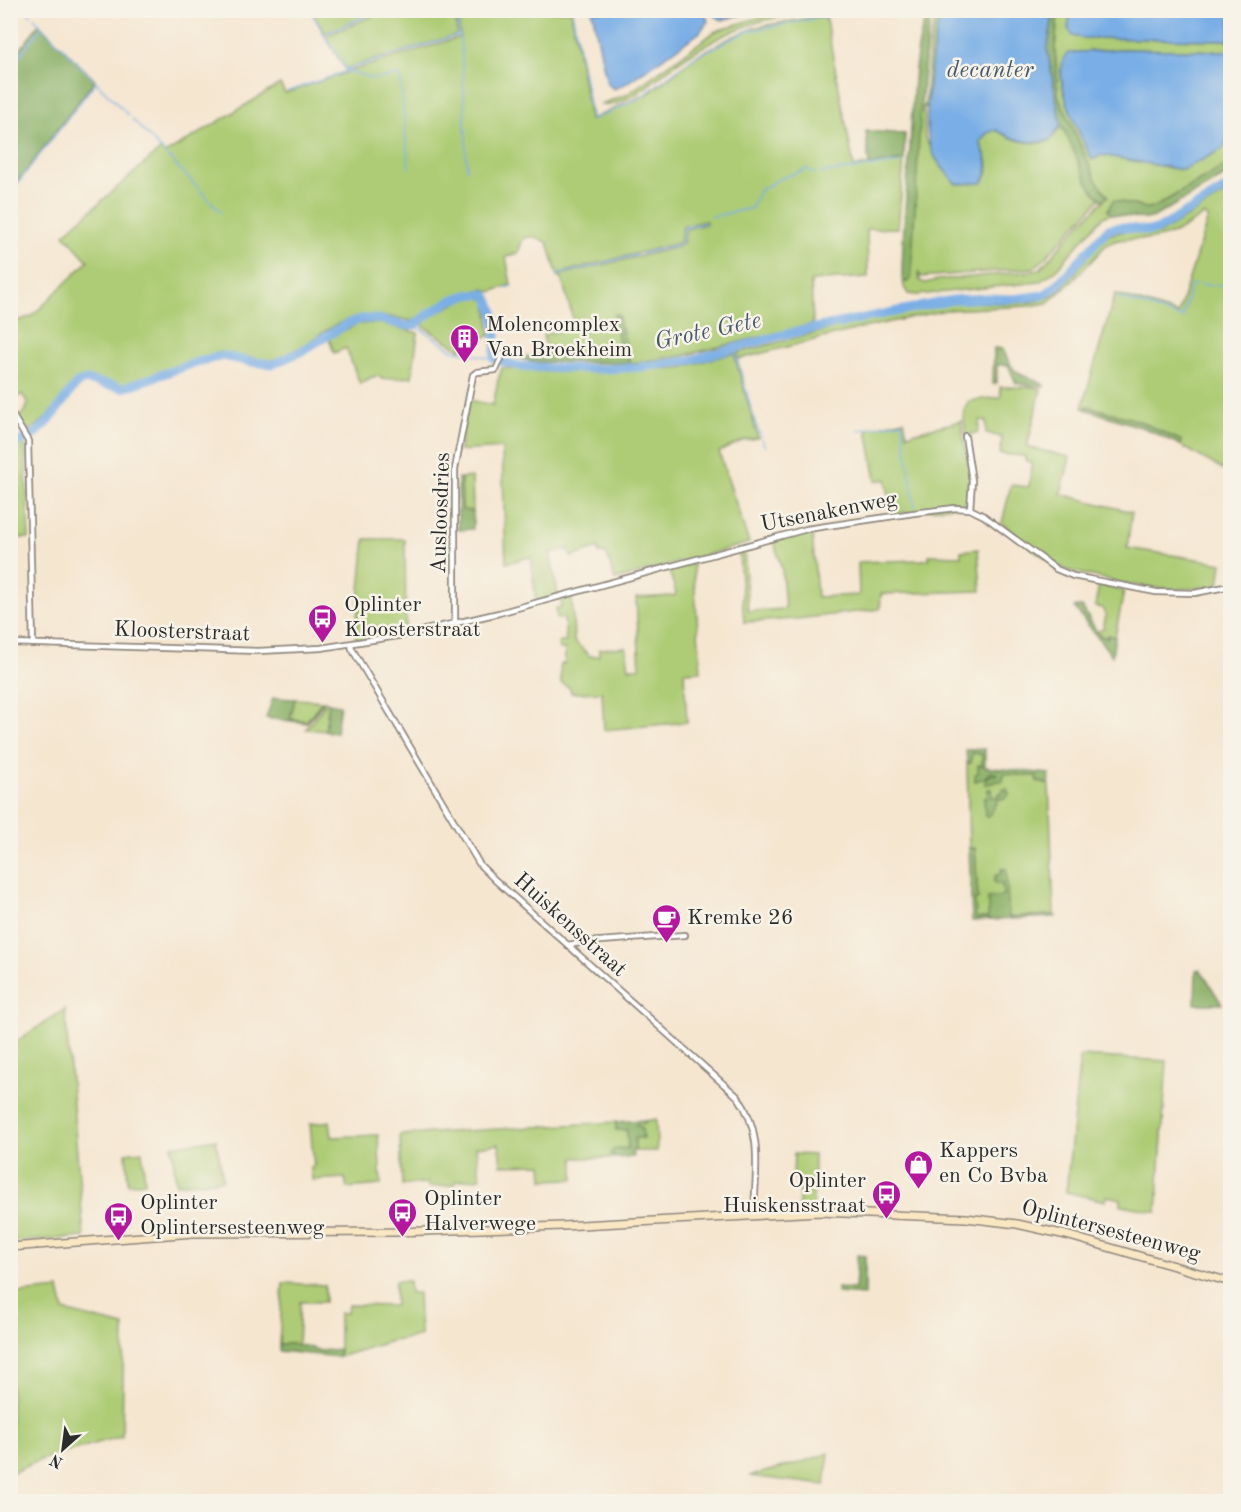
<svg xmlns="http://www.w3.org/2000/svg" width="1241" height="1512" font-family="'Old Standard TT',serif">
	<rect width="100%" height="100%" fill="#f7f3e8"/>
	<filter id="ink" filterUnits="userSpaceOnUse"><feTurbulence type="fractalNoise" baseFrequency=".0167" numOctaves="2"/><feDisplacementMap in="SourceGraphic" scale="12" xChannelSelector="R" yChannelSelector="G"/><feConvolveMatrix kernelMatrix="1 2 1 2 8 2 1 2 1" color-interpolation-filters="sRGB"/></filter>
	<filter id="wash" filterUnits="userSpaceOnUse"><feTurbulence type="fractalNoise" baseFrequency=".008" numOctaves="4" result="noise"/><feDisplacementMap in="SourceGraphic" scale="24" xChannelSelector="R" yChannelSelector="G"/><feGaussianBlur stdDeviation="1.35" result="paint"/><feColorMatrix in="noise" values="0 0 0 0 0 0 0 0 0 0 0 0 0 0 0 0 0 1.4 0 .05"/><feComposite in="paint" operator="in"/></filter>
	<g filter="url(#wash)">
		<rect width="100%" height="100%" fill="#f5e6d0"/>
		<!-- green -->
		<g fill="#adcc74" stroke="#6c7c50" stroke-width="1.5" fill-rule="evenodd">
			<polygon points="311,11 378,11 325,33"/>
			<polygon points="385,11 455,11 457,35 345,69 325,36"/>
			<path d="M458,11H571L590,120L650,92L696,56L732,37L756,27L825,15L854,167L904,160L898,228L867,229L868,277L811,281L813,324L682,356L630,363L618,314L621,354L606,352L547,354L543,335L575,326L561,276L558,277L548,243C539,238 533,234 523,239L518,253L506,257L511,285L490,292L485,289C456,293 437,307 413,321C382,315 354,311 327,330C308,342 288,359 265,361L220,352L127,384C110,387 96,376 79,378L44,420L27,432L18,417L25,412L28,403L22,394L11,402V323L32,316L88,261L64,234L161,149L165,154L280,84L285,93L350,71L460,37ZM706,221V224L686,229L683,243L678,247L561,275L560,273L678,243L680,242L683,226Z"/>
			<path d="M785,11H819C798,14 775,16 755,23C723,33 696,50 669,69C655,80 620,111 601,104L626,95L716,31L763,16Z"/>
			<path d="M937,11H941L928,107H924L925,138L940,164L956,184L982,183C993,169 987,157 980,142L987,133L996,130C1015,141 1029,146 1050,141L1061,126L1101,198L1042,261L1034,268L921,277L918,271L920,281L925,283L938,280L1035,271L1040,269L1080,224L1108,196L1096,180L1058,95L1055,50L1058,11H1074L1070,16L1068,28L1073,36L1082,38L1230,40V51L1121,49L1069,53C1066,56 1062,61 1061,65C1056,85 1083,140 1092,160L1102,155L1182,170L1223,149L1230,131V163L1155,207L1146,208L1113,200L1108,210L1110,214L1105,216L1099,221L1055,271L1039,282L917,295L908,294L904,287L903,281L907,282L921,106H925L930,41Z"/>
			<path d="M1230,191V474L1180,445L1181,441L1139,421L1087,406L1085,409L1082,408L1115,294L1178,314L1208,218L1204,215C1190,224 1174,236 1157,238C1140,241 1122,235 1106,245L1073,281L1047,303L1029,306L946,310L858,329L739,359L737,353C807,335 876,316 947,304C977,299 1025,309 1051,296C1067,288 1091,249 1106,235L1127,231L1159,234Z"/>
			<polygon points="479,297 487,301 490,336 464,339 461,350 424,327 422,323 425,319 462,300"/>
			<polygon points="380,323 418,333 412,377 381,379 380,376 372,377 360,384 346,348 334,353 329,338 357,324"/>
			<polygon points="734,353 758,438 744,440 719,452 749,543 615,580 607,555 604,553 599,553 598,548 571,557 568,549 550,553 558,595 536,601 531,557 506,563 502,448 459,451 469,400 493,405 498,380 502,368 552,372 679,368"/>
			<path d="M1000,387H1030L1041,389L1027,447L1070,457L1061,494L1132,512L1127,548L1222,563L1219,585C1178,593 1140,588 1101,578C1089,575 1076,573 1065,569C1042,559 1021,539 1002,523L1011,485L1029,487L1032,463L1025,460V456L1000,454L1002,438L998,436L986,433V421L980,420L978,432L967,436C964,425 961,411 969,401L1001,397Z"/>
			<polygon points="904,420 907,434 961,421 969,472 968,501 966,504 892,515 886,479 876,481 867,429"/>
			<polygon points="25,442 29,538 17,538 17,551 11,551 11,448"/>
			<polygon points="472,477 473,511 462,511 461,478"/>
			<polygon points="812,531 817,597 859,595 858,562 921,560 929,559 929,555 961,556 961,551 978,549 981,591 881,594 880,609 797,619 744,622 739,552 744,550 748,611 785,609 782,570 774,541"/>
			<polygon points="365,539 405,539 406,632 355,640"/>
			<polygon points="693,564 701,671 684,672 687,722 604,730 602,692 571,693 570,688 561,683 560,665 565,663 565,649 559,649 558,642 566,642 564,618 557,619 556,608 561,607 561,600 572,597 574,641 590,656 599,656 599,649 626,647 629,668 640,668 636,598 674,596 676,593 669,570"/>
			<polygon points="1099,585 1124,591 1115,637 1108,635 1107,638 1101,636 1097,632 1103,628 1106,616 1102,608 1095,606"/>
			<polygon points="295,699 322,701 307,721 290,719"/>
			<polygon points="327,702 329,703 325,731 306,729"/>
			<polygon points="971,753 982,754 982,766 978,774 975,774 975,781 985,778 989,772 998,772 998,774 990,775 986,784 993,783 1003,774 1037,776 1037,782 1049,784 1054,915 1008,917 1006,869 1002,869 1003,896 988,918 976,919 975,900 978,899 975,849 969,848 967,763 971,763"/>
			<polygon points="65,1009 84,1237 11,1242 11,1045"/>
			<polygon points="1080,1056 1167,1061 1157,1212 1121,1205 1121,1199 1107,1196 1106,1201 1066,1192"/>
			<polygon points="656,1119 657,1151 635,1151 634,1138 642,1138 636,1123"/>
			<polygon points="330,1121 332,1137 378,1135 381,1185 347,1188 345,1178 312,1180 311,1167 314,1166 310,1124"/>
			<polygon points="616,1122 616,1130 627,1130 628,1149 611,1154 614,1158 574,1158 574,1179 543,1180 542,1164 501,1165 499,1144 476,1147 480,1178 455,1181 455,1185 428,1187 428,1183 402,1185 400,1135"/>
			<polygon points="216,1139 223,1180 176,1184 172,1146"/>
			<polygon points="142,1151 145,1182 128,1184 126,1153"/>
			<polygon points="794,1154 814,1155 813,1209 799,1209 800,1178 793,1177"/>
			<polygon points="395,1281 409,1281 410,1293 418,1293 420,1336 388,1342 339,1357 339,1313 347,1313 348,1305 395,1306"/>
			<polygon points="283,1283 325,1285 325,1302 300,1302 298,1344 279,1344"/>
			<polygon points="59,1289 64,1311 124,1326 122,1436 45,1458 11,1473 11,1294"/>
			<polygon points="829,1453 825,1485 749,1476 799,1463"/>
		</g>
		<!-- forest -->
		<g fill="#8ab066" stroke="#5a6e48" stroke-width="1.5">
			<path d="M928,11H932L927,39L921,104L911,279L907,282L903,281L902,278C902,234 907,190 910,146C913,102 912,52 928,11Z"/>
			<path d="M1054,11H1058L1055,50L1058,95L1096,180L1108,196L1103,200C1085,190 1074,144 1061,125L1047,49Z"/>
			<polygon points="39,24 95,80 17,183 11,175 11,62"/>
			<polygon points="866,131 905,134 904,160 869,165"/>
			<polygon points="1230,163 1230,173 1154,217 1146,219 1110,214 1108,210 1113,200 1146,208 1155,207"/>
			<polygon points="618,314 630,363 534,362 505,355 548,358 547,354 606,352 621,354 614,315"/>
			<path d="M994,348L1003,349C1007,357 1011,369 1020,374C1028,378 1036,379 1044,385V387L1016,383L1008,365H997V383L993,384Z"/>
			<polygon points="1087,406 1139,421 1182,441 1180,445 1144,428 1085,409"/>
			<polygon points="458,478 461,478 462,510 473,511 473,529 458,530"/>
			<polygon points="1074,607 1082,607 1097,632 1101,636 1107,638 1107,635 1115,637 1112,656"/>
			<polygon points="273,698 295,699 290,719 307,721 322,701 325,701 307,723 266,718"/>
			<polygon points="329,703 340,705 336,733 325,731"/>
			<path d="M985,749V767L1049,774V784L1037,782V776L1004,774L1003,781C996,779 992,785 985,784V780L990,775L998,774L990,772L985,778L975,781V774L978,773V765L982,766V754L972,753L971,763H967L966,750Z"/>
			<polygon points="988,789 991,789 992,797 998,797 999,793 1002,793 1003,789 1007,789 1009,794 1006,798 999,799 989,816 985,816 984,798 987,798"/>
			<polygon points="969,848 975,848 978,899 975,900 976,918 988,918 988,898 1003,896 1002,884 996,884 994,881 996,875 1001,874 1001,869 1006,869 1009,917 1055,915 1056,917 972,921"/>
			<polygon points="1200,969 1222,1004 1195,1004 1196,970"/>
			<polygon points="645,1120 645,1123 636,1124 638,1127 642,1127 643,1138 635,1138 635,1151 632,1151 633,1157 614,1158 611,1154 613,1150 628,1148 627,1130 616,1130 616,1122"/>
			<polygon points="857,1255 865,1256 865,1295 837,1293 837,1288 855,1289"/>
			<polygon points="279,1344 298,1344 321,1351 339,1349 339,1357 279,1351"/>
		</g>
		<!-- water -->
		<g fill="#79aee6" stroke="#526c88" stroke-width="1.5">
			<polygon points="592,11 704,11 708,21 699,33 625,84 614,89 607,84"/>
			<polygon points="712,11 756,11 722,20 715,16"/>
			<path d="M941,11H1054L1047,49L1061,125L1050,140C1030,145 1014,140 996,130L987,133L980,142C986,157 992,169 982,183L956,184C947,173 933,159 930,145C922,119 933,38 941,11Z"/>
			<polygon points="1074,11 1222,11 1230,17 1230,40 1082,38 1073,36 1068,28 1070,15"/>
			<path d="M1121,49L1230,51V131L1223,149L1182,170L1102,155L1092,160C1082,139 1046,70 1068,53Z"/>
		</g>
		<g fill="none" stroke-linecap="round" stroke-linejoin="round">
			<!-- stream -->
			<g stroke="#79aee6" stroke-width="1.5">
				<polyline points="26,10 31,15"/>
				<polyline points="310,10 324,34 381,10"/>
				<polyline points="456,10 462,54 467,170"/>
				<polyline points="572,10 592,120 600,116"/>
				<polyline points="34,18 128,115"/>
				<polyline points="324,34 347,71 375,79 400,75 409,168"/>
				<polyline points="10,68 41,28"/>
				<polyline points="345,70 458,35"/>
				<polyline points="289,91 347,71"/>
				<polyline points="603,115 641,97 693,58 748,31 841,14"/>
				<polyline points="132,119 221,212"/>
				<polyline points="821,173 901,163"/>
				<polyline points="11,175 18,183 96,82"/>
				<polyline points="710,217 752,208 759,191 779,179 807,169 809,169 811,173 817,173"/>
				<polyline points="642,254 681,244 684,228 705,223"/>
				<polyline points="603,263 637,255"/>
				<polyline points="557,275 599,265"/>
				<polyline points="1200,285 1230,285"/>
				<polyline points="504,288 512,286"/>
				<polyline points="485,294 489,293"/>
				<polyline points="1117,297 1180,317 1183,316 1191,285 1196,285"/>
				<polyline points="840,322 842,329"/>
				<polyline points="415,325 453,350 494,359"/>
				<polyline points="734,348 755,422 765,447"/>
				<polyline points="859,430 902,422 915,507"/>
			</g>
			<!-- river -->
			<path stroke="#79aee6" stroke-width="9" d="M10,446L35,434L47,423L77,383L86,380L123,388L200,361L223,356L252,362L273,364L298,353L349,323L362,319H378L407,326L415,325L430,313L452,300L467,295L485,294C498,310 497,339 494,359L518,366L549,368L605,369L642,367L688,361L786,334L953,300L987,298L1014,299L1044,295L1056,286L1108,229L1121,227L1148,231L1157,230L1230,186"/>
		</g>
	</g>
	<g filter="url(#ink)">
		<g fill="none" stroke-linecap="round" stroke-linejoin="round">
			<defs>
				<g id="street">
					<polyline points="10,411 28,441 33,644"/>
					<polyline points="965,436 972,481 970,509"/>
					<polyline points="455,623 455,469 473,375 477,372 496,370 503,354"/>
					<polyline points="10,643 258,651 321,648 404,635 499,613 807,529 914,513 955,508 970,509 984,516 1056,569 1073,576 1156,592 1195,593 1230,586"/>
					<path d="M351,644L352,649L480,865L495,880L738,1097C764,1134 755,1172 754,1215"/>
					<polyline points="568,945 586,942 685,935"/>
				</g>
				<polyline id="secondary" points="10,1247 194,1233 396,1232 563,1226 819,1212 966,1218 1017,1224 1066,1235 1230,1282"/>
			</defs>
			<!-- street casing -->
			<use href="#street" stroke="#90887e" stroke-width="8"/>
			<!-- secondary casing -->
			<use href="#secondary" stroke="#90887e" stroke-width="10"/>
			<!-- street -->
			<use href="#street" stroke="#fff" stroke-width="4.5"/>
			<!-- secondary -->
			<use href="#secondary" stroke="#f9e7c3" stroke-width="7"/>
		</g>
	</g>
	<!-- icons -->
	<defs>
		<symbol id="building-pin" viewBox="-11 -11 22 30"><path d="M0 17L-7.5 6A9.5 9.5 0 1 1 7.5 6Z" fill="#b5179e" stroke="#f7f3e8"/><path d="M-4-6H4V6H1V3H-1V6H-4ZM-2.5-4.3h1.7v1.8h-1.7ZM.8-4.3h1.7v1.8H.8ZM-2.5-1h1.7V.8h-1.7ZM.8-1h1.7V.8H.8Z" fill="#fff"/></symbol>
		<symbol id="bus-pin" viewBox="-11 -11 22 30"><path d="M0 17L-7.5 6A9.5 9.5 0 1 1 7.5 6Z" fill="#b5179e" stroke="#f7f3e8"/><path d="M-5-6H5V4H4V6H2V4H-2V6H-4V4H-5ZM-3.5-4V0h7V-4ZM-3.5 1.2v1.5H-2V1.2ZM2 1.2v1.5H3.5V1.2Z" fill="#fff"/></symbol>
		<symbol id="cafe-pin" viewBox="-11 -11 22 30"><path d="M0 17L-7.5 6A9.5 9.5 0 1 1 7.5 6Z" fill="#b5179e" stroke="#f7f3e8"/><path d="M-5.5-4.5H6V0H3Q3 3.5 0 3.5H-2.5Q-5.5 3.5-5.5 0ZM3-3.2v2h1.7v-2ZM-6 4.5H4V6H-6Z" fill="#fff"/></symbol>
		<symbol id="shop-pin" viewBox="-11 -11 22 30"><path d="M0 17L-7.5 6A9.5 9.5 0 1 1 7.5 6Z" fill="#b5179e" stroke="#f7f3e8"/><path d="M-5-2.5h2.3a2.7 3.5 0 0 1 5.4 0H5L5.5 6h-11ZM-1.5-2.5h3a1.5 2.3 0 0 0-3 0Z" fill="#fff"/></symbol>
	</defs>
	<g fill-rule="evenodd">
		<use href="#building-pin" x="448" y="322" width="33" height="45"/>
		<use href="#bus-pin" x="306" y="602" width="33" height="45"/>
		<use href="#cafe-pin" x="650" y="902" width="33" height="45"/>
		<use href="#shop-pin" x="902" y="1148" width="33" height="45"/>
		<use href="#bus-pin" x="870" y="1178" width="33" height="45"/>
		<use href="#bus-pin" x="386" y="1196" width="33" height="45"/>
		<use href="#bus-pin" x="102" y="1200" width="33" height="45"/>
	</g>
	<g text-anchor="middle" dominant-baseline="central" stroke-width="5" stroke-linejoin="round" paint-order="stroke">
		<!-- poi labels -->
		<g font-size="22" fill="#2b2b2b" stroke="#f7f3e8" text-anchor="start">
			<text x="486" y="325">Molencomplex<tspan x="486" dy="25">Van Broekheim</tspan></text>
			<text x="344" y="605">Oplinter<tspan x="344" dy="25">Kloosterstraat</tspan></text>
			<text x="687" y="918">Kremke 26</text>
			<text x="939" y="1151">Kappers<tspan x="939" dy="25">en Co Bvba</tspan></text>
			<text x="866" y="1181" text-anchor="end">Oplinter<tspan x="866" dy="25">Huiskensstraat</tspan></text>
			<text x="424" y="1199">Oplinter<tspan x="424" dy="25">Halverwege</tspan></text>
			<text x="140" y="1203">Oplinter<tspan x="140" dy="25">Oplintersesteenweg</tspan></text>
		</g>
		<!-- street labels -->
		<g font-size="22" fill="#2b2b2b" stroke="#f7f3e8">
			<text transform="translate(829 512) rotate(-11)">Utsenakenweg</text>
			<text transform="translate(441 513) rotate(-88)">Ausloosdries</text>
			<text transform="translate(182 632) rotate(2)">Kloosterstraat</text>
			<text transform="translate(570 925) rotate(42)">Huiskensstraat</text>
			<text transform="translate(1111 1231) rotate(15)">Oplintersesteenweg</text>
		</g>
		<!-- water labels -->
		<g font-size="24" font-style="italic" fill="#46596c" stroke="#f7f3e8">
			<text x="990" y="71">decanter</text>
			<text transform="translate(708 332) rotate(-12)">Grote Gete</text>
		</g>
	</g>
	<!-- margin -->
	<rect width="1241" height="1512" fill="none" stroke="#f7f3e8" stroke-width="36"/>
	<!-- north arrow -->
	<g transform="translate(63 1449) rotate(208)" stroke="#f7f3e8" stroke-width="4.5" paint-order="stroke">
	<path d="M0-4.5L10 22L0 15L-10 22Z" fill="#2b2b2b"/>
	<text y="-9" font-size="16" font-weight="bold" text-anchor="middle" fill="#2b2b2b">N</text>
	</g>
</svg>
